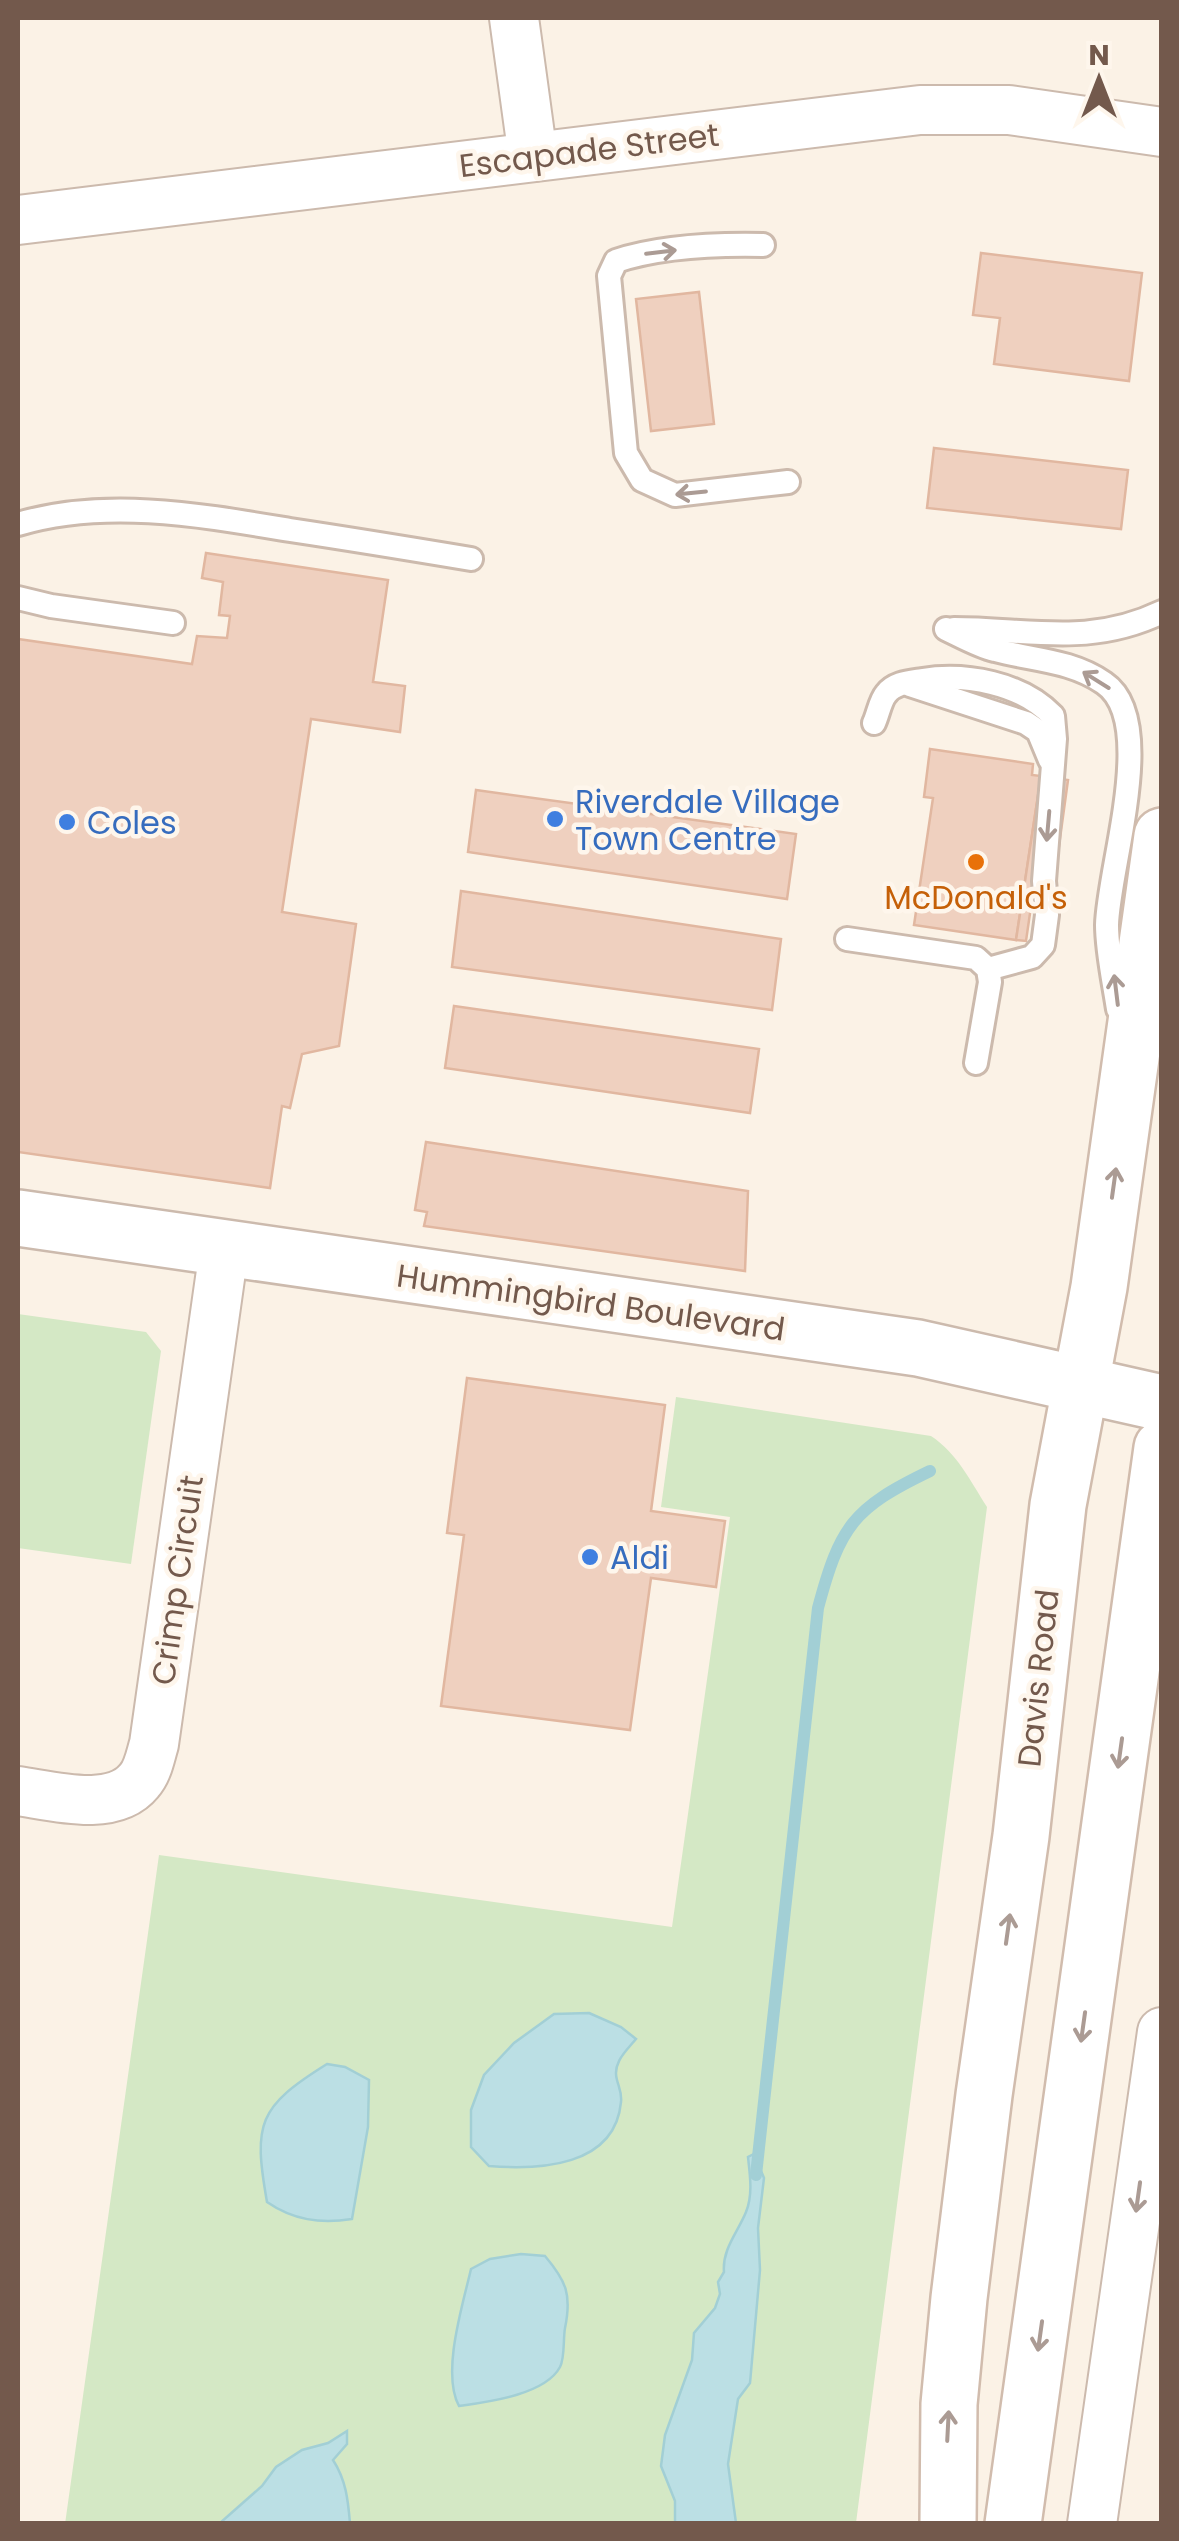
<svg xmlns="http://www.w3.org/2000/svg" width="1179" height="2541" font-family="Poppins,sans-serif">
	<rect width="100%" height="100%" fill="#fbf2e6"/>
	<!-- green -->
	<g fill="#d4e8c5">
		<polygon points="18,1314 146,1332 161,1351 131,1564 18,1548"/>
		<path d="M676,1397L931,1436C957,1453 971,1482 987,1507L856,2523L65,2524L159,1855L672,1927L730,1517L661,1507Z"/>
	</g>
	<!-- water -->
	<g fill="#bbdfe4" stroke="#a2cfd5" stroke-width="2.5">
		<path d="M589,2013L621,2027L636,2039C626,2051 612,2063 617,2080C619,2088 622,2093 621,2102C615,2167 539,2170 489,2166L471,2147V2110L484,2075L514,2043L554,2014Z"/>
		<path d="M327,2064L345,2067L369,2080L368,2127L352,2219C320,2224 293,2220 267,2202C253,2123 258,2107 327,2064Z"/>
		<path d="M754,2154L764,2178L758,2228L760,2270L750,2383L738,2399L728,2464L736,2523H675V2501L661,2466L665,2435L692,2360L694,2333L715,2308L720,2294L718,2282L724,2272C722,2249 738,2232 746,2212C753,2195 750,2175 748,2157Z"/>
		<path d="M521,2254L545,2256C566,2281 572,2294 565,2328C563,2339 565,2358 560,2367C545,2395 487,2402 459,2406C441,2373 463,2304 471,2269L490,2259Z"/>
		<path d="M347,2431V2444L333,2460C346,2480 348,2500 350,2523H220L262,2486L276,2467L302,2450L328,2443Z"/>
	</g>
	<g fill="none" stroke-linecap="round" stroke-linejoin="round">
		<!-- stream -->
		<path stroke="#a2cfd5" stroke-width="12" d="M756,2175L818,1608C840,1526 853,1508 930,1471"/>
	</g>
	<!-- building -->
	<g fill="#efd0bf" stroke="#e1b7a0" stroke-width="2.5">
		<polygon points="981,253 1142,273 1129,381 994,364 1000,318 973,315"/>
		<polygon points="699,292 714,424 651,431 636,299"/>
		<polygon points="934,448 1128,470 1121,529 927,508"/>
		<polygon points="206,553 388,580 373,682 405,686 400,732 311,719 282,912 356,924 339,1046 302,1054 290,1108 282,1106 270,1188 18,1152 18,639 192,664 197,636 227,638 230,616 219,615 223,582 202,578"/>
		<polygon points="930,749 1033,764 1032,775 1041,776 1016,940 914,925 933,798 924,797"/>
		<polygon points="1041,776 1068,780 1055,875 1036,872 1026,941 1016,940"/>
		<polygon points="476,790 796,834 787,899 468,852"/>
		<polygon points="461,891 781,939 772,1010 452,967"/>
		<polygon points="454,1006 759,1049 750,1113 445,1068"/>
		<polygon points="426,1142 748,1191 745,1271 424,1226 427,1212 415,1210"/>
		<polygon points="467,1378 665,1405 651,1511 725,1521 716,1587 651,1578 630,1730 441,1706 464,1535 447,1533"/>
	</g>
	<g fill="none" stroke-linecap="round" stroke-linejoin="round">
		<defs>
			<g id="service">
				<path d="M763,245C715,244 661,246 616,261L609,276L626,453L642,480L675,495L788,482"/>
				<path d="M18,524C106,498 200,515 290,530C350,539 411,549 471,559"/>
				<polyline points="18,598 51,606 173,623"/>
				<path d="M946,629C961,636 978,646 995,650C1032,660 1071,660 1104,683C1159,720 1108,868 1107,925C1107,952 1114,982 1118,1009"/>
				<path d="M954,629C1030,629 1089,647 1162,612"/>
				<polyline points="910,685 1026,723 1038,731 1050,760"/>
				<path d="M874,723C878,715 880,701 886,694C894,683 909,682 922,680C966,673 1021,683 1053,716L1055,739L1044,881L1047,915L1043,945L1032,957L988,969"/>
				<polyline points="847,939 976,958 988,969 990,982 976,1063"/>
			</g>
			<g id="minor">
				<polyline points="514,18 533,157"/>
				<polyline points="18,220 920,110 1009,110 1162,132"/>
				<path d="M18,1791C53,1796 113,1813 139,1781C148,1771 150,1757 154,1744L224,1250"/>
				<polyline points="1092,2524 1162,2032"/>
			</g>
			<polyline id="tertiary" points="18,1218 918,1348 1162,1403"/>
			<g id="secondary">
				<polyline points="948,2524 949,2404 959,2298 984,2095 1021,1836 1058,1505 1099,1287 1162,836"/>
				<polyline points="1013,2524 1162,1448"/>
			</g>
		</defs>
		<!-- service casing -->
		<use href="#service" stroke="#ccbaad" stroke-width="28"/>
		<!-- minor casing -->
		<use href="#minor" stroke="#ccbaad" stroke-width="52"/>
		<!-- tertiary casing -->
		<use href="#tertiary" stroke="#ccbaad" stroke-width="60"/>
		<!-- secondary casing -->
		<use href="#secondary" stroke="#d1bcad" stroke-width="60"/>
		<!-- service -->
		<use href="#service" stroke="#fff" stroke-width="22"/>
		<!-- minor -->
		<use href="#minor" stroke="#fff" stroke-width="48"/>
		<!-- tertiary -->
		<use href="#tertiary" stroke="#fff" stroke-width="55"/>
		<!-- secondary -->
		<use href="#secondary" stroke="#fff" stroke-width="55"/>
	</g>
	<!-- one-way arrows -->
	<defs><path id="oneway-shaft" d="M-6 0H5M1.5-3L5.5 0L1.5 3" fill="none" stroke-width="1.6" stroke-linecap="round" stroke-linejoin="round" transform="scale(2.5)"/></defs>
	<g stroke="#ab9b94">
		<use href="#oneway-shaft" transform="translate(661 252) rotate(-7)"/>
		<use href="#oneway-shaft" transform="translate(691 493) rotate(174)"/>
		<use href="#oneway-shaft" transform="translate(1096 680) rotate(-148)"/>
		<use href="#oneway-shaft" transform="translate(1048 826) rotate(95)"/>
		<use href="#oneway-shaft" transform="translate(1116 990) rotate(-97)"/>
		<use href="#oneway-shaft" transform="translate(1114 1183) rotate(-82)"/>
		<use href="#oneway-shaft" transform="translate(1120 1753) rotate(98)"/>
		<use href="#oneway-shaft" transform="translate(1008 1929) rotate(-82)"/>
		<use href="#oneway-shaft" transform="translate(1083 2027) rotate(98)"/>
		<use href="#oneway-shaft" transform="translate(1138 2197) rotate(98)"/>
		<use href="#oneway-shaft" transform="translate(1040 2336) rotate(98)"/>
		<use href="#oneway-shaft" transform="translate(948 2426) rotate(-87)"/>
	</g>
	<!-- markers -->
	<g fill="#3f7fe0" stroke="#fef6ec" stroke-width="4">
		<circle cx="555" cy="819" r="10"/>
		<circle cx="67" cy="822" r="10"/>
		<circle cx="590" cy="1557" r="10"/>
	</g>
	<circle fill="#e8710a" stroke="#fef6ec" stroke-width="4" cx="976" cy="862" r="10"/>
	<g text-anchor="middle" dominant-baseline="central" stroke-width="9" stroke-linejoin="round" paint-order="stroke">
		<!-- street labels -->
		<g font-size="32" fill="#73594c" stroke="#fef6ec">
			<text transform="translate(589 150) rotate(-7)">Escapade Street</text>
			<text transform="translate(591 1302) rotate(8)">Hummingbird Boulevard</text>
			<text transform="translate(177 1580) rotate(-82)">Crimp Circuit</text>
			<text transform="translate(1038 1678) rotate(-84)">Davis Road</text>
		</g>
		<!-- shop labels -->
		<g font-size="32" fill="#366cbe" stroke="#fef6ec" text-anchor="start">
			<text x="575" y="801">Riverdale Village<tspan x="575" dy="37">Town Centre</tspan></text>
			<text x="87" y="822">Coles</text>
			<text x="610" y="1557">Aldi</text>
		</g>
		<!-- food labels -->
		<g font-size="32" fill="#c56008" stroke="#fef6ec">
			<text x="976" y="897">McDonald's</text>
		</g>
	</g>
	<!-- border -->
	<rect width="1179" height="2541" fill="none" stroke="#73594c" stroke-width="40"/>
	<!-- north arrow -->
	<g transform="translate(1099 80)" stroke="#fef6ec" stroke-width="8" paint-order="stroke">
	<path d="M0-8L18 38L0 25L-18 38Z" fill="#73594c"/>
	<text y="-15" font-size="28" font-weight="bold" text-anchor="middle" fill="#73594c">N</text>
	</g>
</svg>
